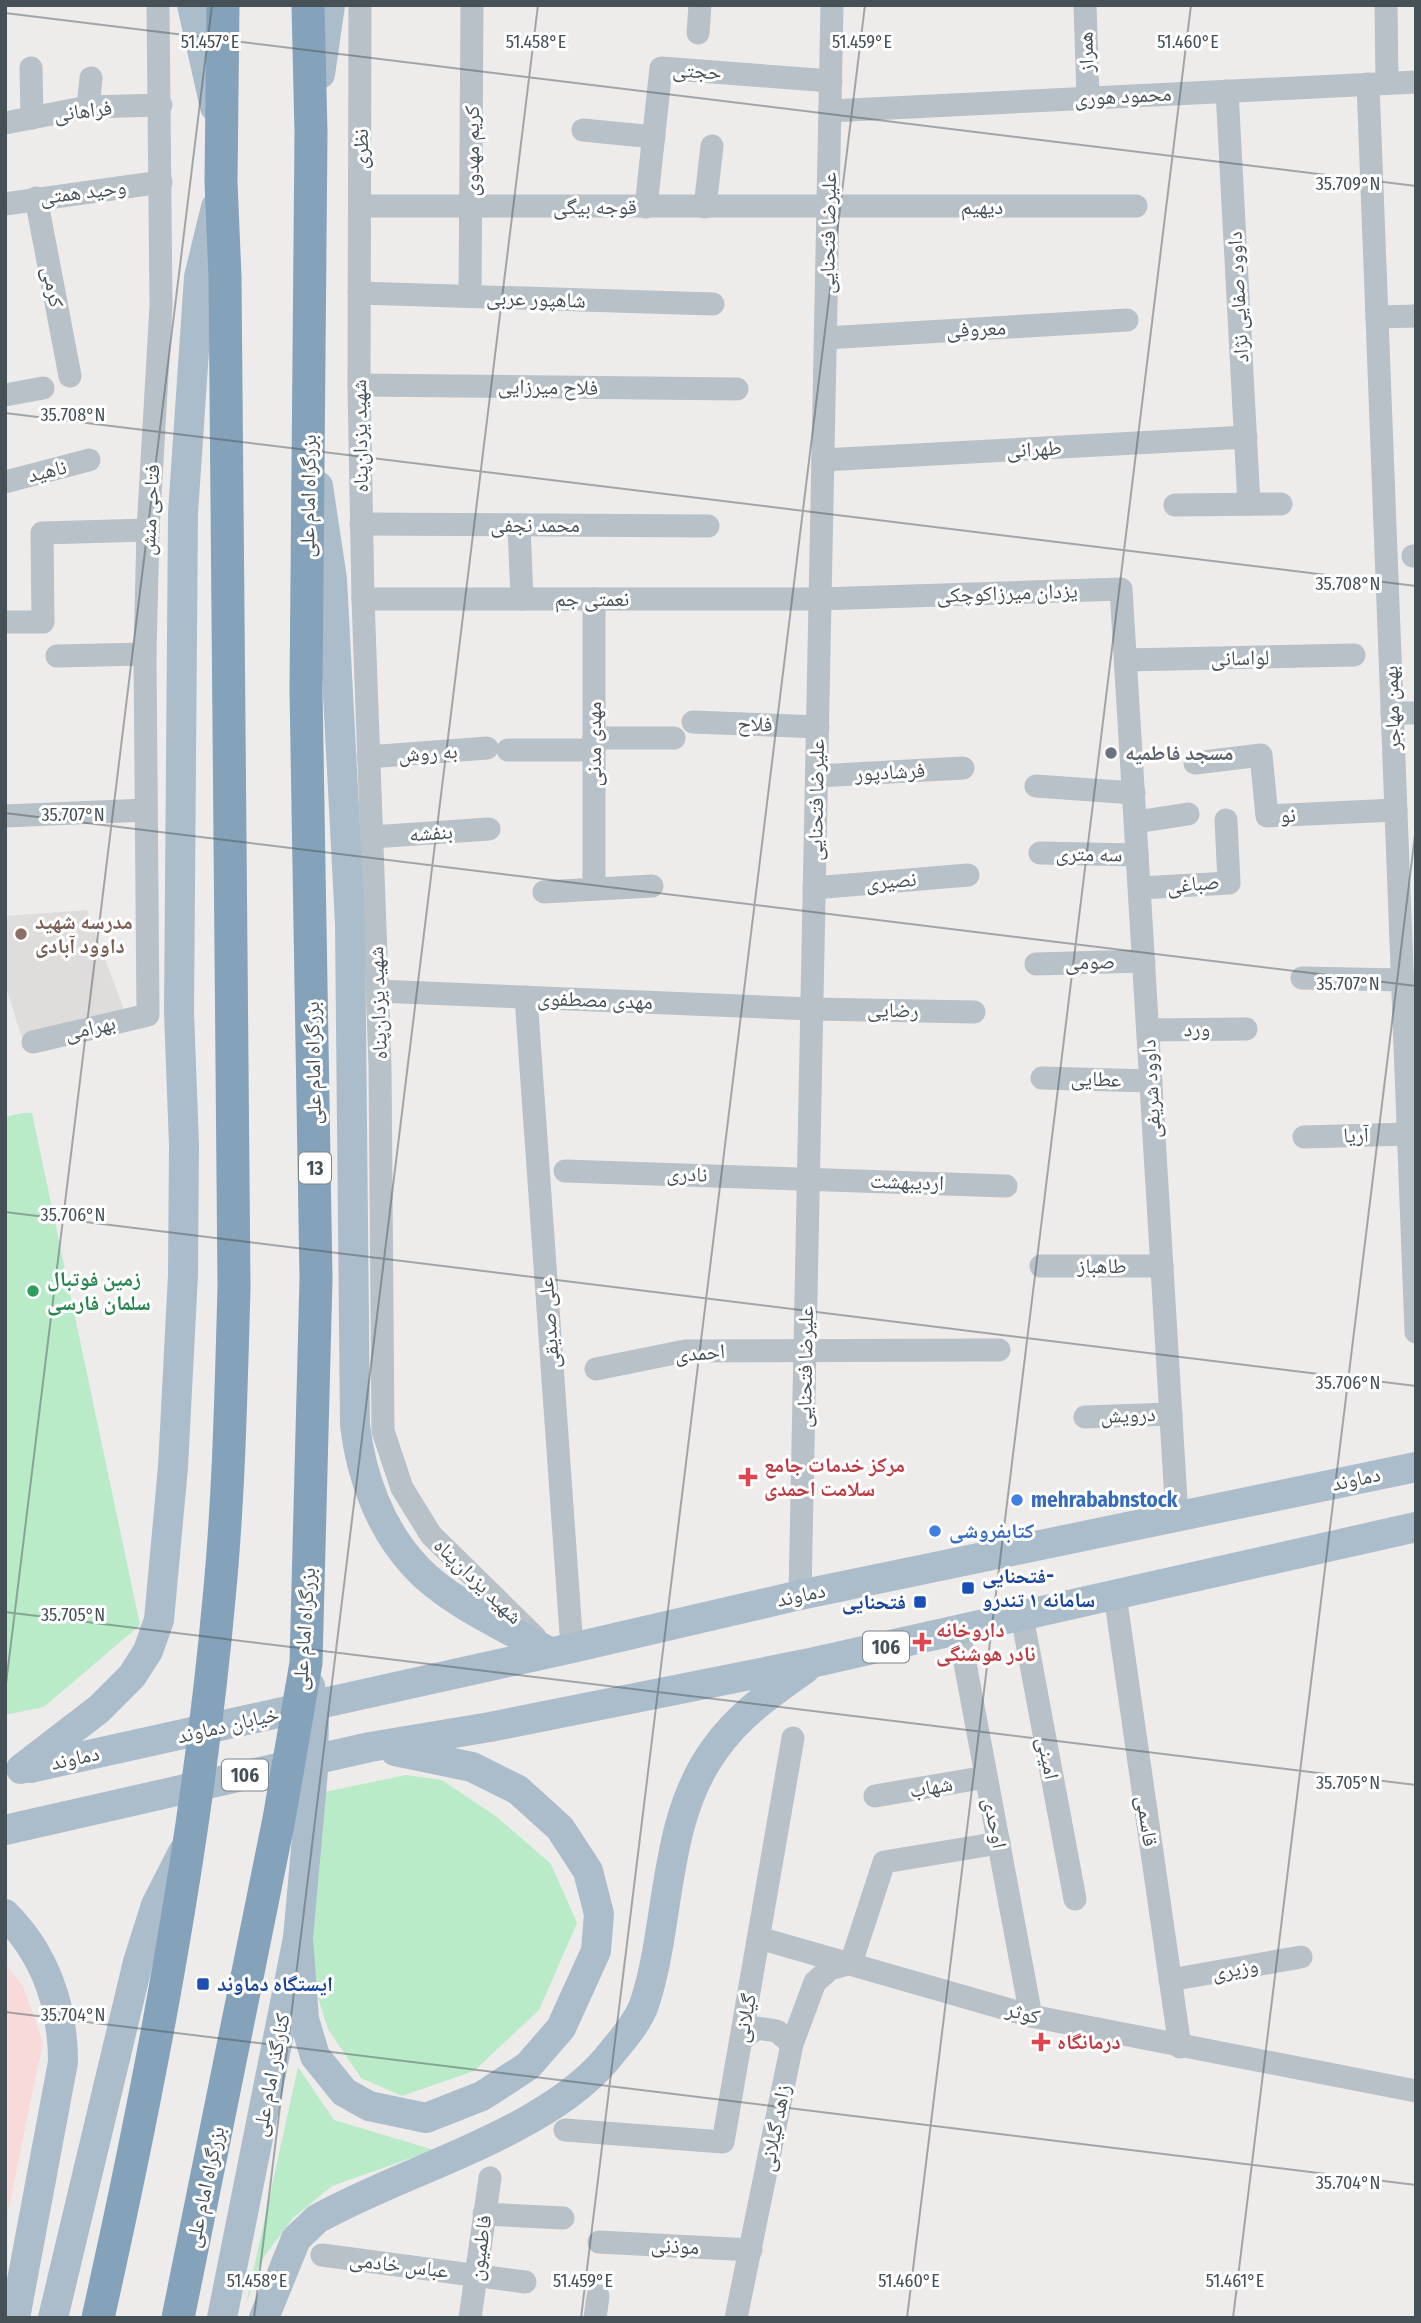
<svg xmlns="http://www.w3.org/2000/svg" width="1421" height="2323" font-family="'Fira Sans Condensed','Noto Naskh Arabic',sans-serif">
	<rect width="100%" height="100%" fill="#eeebeb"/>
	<!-- education -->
	<polygon fill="#dfdcdc" points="87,910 124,1010 22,1038 5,984 5,916"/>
	<!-- medical -->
	<polygon fill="#f9dada" points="5,1964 23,1986 43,2042 5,2226"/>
	<!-- grass -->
	<g fill="#baebc8">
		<polygon points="22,1113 32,1113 140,1625 44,1707 5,1715 5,1117"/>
		<polygon points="406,1775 442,1780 497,1817 551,1864 577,1923 539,2010 474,2071 402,2096 361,2078 328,2029 308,1967 320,1793"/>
		<polygon points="298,2067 334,2120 434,2150 332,2186 293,2218 263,2258 246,2304"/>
	</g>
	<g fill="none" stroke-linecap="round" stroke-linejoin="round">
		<!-- minor -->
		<g stroke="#b7c1c7" stroke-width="23">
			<polyline points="360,5 359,385 363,599 380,1066 383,1431 402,1488 431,1535 535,1637"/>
			<polyline points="1085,5 1088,98"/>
			<polyline points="1386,5 1387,83"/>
			<polyline points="698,33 700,5"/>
			<polyline points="31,68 32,118"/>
			<polyline points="1368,84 1416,1332"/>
			<polyline points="1227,91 1249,504"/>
			<polyline points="88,107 91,78"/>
			<polyline points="830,111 1416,82"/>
			<polyline points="5,123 88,107 161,105"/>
			<polyline points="583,130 654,137"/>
			<polyline points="36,198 70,376"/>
			<polyline points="5,204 161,182"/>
			<polyline points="361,206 1136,206"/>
			<polyline points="646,207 661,68 831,81"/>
			<polyline points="705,207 712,146"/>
			<polyline points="359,293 713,304"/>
			<polyline points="470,296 472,5"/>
			<polyline points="1377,317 1416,316"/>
			<polyline points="826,338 1127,320"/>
			<polyline points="359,385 737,389"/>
			<polyline points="5,395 43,388"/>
			<polyline points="823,460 1246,437"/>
			<polyline points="5,482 89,460"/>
			<polyline points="1175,505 1281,504"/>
			<polyline points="361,524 708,526"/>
			<polyline points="519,525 522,599"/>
			<polyline points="1413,556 1416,556"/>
			<polyline points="363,599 820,599 1121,589 1177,1517"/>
			<polyline points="594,599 594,889"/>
			<polyline points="5,622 43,622 42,533 148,530"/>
			<polyline points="57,656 145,654"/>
			<polyline points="1126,660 1354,655"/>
			<polyline points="1392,713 1416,713"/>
			<polyline points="693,722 818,727"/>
			<polyline points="594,738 674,738"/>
			<polyline points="508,750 594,750"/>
			<polyline points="368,757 487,748"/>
			<polyline points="1195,763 1261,755 1267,816 1396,810"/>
			<polyline points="817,776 963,768"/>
			<polyline points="1036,786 1134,793"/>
			<polyline points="5,816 146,810"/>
			<polyline points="1136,822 1188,814"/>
			<polyline points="372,837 489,829"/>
			<polyline points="1040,853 1137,855"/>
			<polyline points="814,888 968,875"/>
			<polyline points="1140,888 1229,883 1226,820"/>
			<polyline points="544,892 652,886"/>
			<polyline points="1036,964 1144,961"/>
			<polyline points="1302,978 1402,980"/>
			<polyline points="377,991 812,1009 974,1012"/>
			<polyline points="526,997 572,1648"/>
			<polyline points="1148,1030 1246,1029"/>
			<polyline points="33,1042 148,1015 145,654 148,530 161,306 158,5"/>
			<polyline points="1042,1078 1151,1081"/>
			<polyline points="1304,1137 1408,1134"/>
			<polyline points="565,1171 1006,1186"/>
			<polyline points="1041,1266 1162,1266"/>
			<polyline points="596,1369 685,1351 999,1350"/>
			<polyline points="1085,1417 1171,1414"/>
			<polyline points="800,1595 832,5"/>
			<polyline points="1115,1595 1180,2047"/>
			<polyline points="1022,1616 1075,1899"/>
			<polyline points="959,1631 1031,2016"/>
			<polyline points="875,1796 986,1777"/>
			<polyline points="759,1938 1031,2016 1416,2091"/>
			<polyline points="851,1963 884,1862 999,1843"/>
			<polyline points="1170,1980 1301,1957"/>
			<polyline points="741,2040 757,2028 777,2031 792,2044"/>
			<polyline points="565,2130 723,2142 793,1738"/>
			<polyline points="484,2214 563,2218"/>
			<polyline points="599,2242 751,2250"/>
			<polyline points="322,2255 525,2282"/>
			<polyline points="470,2318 490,2178"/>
			<polyline points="595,2318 598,2296"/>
			<polyline points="736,2318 792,2044 815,1982 830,1969 851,1963"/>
		</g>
		<!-- major -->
		<g stroke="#abbdca" stroke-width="30">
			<polyline points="192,5 215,107"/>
			<polyline points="320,74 330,5"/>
			<path d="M318,486L332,579L350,923L355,1425C361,1476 380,1529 416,1567C448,1602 508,1628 549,1652"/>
			<polyline points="30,1768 572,1648 800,1595 1416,1467"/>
			<polyline points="21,1769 99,1709 132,1676 148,1651 159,1620 173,1467 183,1275 184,1145 179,1012 183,513 199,277 216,207"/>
			<polyline points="5,1830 370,1747 490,1727 815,1662 1416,1527"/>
			<path d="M5,1914C45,1954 63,2006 63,2062L15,2318"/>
			<polyline points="298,1938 304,2019 315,2056 344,2092 369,2106 426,2118 482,2096 528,2066 561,2028 596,1951 599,1914 588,1871 560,1828 518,1790 472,1767 395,1751"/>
			<polyline points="53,2318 138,1962 156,1905 183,1852"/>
			<polyline points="222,2318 298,1938 313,1771 314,1714 310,1686"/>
			<path d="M264,2318L296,2239L317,2219C405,2169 553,2132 613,2051C624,2038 640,2019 645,2002C671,1921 662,1821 715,1749C739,1715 771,1693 805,1669"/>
		</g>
		<!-- highway -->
		<g stroke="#84a2b9" stroke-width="33">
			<path d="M98,2318C151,2081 197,1841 219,1599C229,1496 231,1391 234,1288L225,277L221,182L223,5"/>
			<polyline points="178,2318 279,1819 306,1663 316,1279 306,690 311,133 308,5"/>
		</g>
	</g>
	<!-- ticks -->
	<path fill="none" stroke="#455057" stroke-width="2" stroke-opacity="0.45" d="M5,13L1416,186M5,413L1416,586M5,813L1416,986M5,1212L1416,1386M5,1612L1416,1785M5,1692L212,5M5,2012L1416,2185M254,2318L538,5M581,2318L865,5M907,2318L1191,5M1233,2318L1416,827"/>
	<!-- markers -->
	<circle fill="#6b7280" stroke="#fff" stroke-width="2.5" cx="1111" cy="753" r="7"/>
	<circle fill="#8d6e63" stroke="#fff" stroke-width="2.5" cx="21" cy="934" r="7"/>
	<circle fill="#2e9e5b" stroke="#fff" stroke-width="2.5" cx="33" cy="1291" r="7"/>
	<g fill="#e0444e" stroke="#fff" stroke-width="2.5">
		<path d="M744.5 1466.5h7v7h7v7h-7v7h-7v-7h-7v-7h7z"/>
		<path d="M918.5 1631.5h7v7h7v7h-7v7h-7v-7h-7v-7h7z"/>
		<path d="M1037.5 2031.5h7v7h7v7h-7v7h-7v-7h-7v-7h7z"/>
	</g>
	<g fill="#3f7fe0" stroke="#fff" stroke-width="2.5">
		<circle cx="1017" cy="1500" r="7"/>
		<circle cx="935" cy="1531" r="7"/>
	</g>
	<g fill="#1a4fb4" stroke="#fff" stroke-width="2.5">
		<rect x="961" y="1581" width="14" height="14" rx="3.5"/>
		<rect x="913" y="1595" width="14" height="14" rx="3.5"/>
		<rect x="196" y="1977" width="14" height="14" rx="3.5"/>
	</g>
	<g text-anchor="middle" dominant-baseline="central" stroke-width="6" stroke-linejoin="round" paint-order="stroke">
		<!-- shield labels -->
		<g fill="#fff" stroke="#7d8489" stroke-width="2">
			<rect x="299" y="1152.5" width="32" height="31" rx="5"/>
			<rect x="863" y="1631.5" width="46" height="31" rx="5"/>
			<rect x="222" y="1759.5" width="46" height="31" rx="5"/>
		</g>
		<g font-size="19" font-weight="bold" fill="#455057">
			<text x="315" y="1168">13</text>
			<text x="886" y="1647">106</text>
			<text x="245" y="1775">106</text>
		</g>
		<!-- street labels -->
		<g font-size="21" fill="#455057" stroke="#fff">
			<text transform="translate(1086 52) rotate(-92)">همراز</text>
			<text transform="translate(697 71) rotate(4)">حجتی</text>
			<text transform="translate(1123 96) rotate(-3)">محمود هوری</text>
			<text transform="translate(83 111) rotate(-7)">فراهانی</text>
			<text transform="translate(361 149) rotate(-90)">نظری</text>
			<text transform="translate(472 151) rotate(-90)">کریم مهدوی</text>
			<text transform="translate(83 192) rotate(-7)">وحید همتی</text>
			<text x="595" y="207">قوجه بیگی</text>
			<text x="982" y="207">دیهیم</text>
			<text transform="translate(828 233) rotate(-89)">علیرضا فتحنایی</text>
			<text transform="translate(53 287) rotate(79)">کرمی</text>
			<text transform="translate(1238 297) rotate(-93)">داوود صفایی نژاد</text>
			<text transform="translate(536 299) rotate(2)">شاهپور عربی</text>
			<text transform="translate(976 329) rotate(-3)">معروفی</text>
			<text transform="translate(548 387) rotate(1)">فلاح میرزایی</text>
			<text transform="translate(360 436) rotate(-91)">شهید یزدان‌پناه</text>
			<text transform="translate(1034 449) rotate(-3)">طهرانی</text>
			<text transform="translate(47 471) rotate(-14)">ناهید</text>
			<text transform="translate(308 496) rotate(-89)">بزرگراه امام علی</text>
			<text transform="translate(150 510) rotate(-87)">فتاحی منش</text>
			<text x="535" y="525">محمد نجفی</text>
			<text transform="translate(1007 593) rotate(-2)">یزدان میرزاکوچکی</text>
			<text x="592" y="599">نعمتی جم</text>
			<text transform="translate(1240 658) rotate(-1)">لواسانی</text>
			<text transform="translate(1392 708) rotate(-92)">بهمن مهاجر</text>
			<text transform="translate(755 724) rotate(2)">فلاح</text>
			<text transform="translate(594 744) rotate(-90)">مهدی مدنی</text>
			<text transform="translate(428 753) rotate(-4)">به روش</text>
			<text transform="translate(890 772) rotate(-3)">فرشادپور</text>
			<text transform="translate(816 800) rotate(-89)">علیرضا فتحنایی</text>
			<text transform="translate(1288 815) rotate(-3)">نو</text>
			<text transform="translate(431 833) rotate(-4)">بنفشه</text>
			<text transform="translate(1089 854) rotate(1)">سه متری</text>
			<text transform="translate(891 881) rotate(-5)">نصیری</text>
			<text transform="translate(1193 884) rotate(-6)">صباغی</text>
			<text transform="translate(1090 962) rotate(-1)">صومی</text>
			<text transform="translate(595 1000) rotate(2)">مهدی مصطفوی</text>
			<text transform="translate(378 1003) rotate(-92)">شهید یزدان‌پناه</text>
			<text transform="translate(893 1010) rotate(1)">رضایی</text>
			<text transform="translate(90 1028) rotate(-13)">بهرامی</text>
			<text transform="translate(1197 1029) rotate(-1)">ورد</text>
			<text transform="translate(313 1063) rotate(-91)">بزرگراه امام علی</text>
			<text transform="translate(1096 1079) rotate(2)">عطایی</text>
			<text transform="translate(1151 1089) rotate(-93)">داوود شریفی</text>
			<text transform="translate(1356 1135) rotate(-2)">آریا</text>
			<text transform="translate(687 1174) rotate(2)">نادری</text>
			<text transform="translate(907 1182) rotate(2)">اردیبهشت</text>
			<text x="1102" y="1266">طاهباز</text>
			<text transform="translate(549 1323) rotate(-94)">علی صدیقی</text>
			<text transform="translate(700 1353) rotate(-4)">احمدی</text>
			<text transform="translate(805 1367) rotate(-89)">علیرضا فتحنایی</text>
			<text transform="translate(1128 1415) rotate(-2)">درویش</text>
			<text transform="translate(1356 1479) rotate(-12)">دماوند</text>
			<text transform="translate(478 1581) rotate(44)">شهید یزدان‌پناه</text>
			<text transform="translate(801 1595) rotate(-12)">دماوند</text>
			<text transform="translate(304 1629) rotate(-86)">بزرگراه امام علی</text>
			<text transform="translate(228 1725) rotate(-13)">خیابان دماوند</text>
			<text transform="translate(75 1758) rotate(-12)">دماوند</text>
			<text transform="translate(1048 1758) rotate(79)">امینی</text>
			<text transform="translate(931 1787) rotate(-10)">شهاب</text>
			<text transform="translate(1147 1821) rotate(82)">قاسمی</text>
			<text transform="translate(995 1823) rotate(79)">اوحدی</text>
			<text transform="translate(1235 1969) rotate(-10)">وزیری</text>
			<text transform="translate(1023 2013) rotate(15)">کوثر</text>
			<text transform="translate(745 2018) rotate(-80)">گیلانی</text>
			<text transform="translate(271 2075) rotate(-79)">کنارگذر امام علی</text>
			<text transform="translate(775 2128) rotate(-79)">زاهد گیلانی</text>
			<text transform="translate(205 2187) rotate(-78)">بزرگراه امام علی</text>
			<text transform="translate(675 2246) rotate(3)">موذنی</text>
			<text transform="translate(480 2248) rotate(-82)">فاطمیون</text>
			<text transform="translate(399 2265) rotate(7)">عباس خادمی</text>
		</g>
		<!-- worship labels -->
		<g font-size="21" font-weight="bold" fill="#5b616d" stroke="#fff" text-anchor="start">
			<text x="1125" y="753">مسجد فاطمیه</text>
		</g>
		<!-- education labels -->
		<g font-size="21" font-weight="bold" fill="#785e54" stroke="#fff" text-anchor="start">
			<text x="35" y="922">مدرسه شهید<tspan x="35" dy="24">داوود آبادی</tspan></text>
		</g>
		<!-- leisure labels -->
		<g font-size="21" font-weight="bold" fill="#27864d" stroke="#fff" text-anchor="start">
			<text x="47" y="1279">زمین فوتبال<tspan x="47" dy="24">سلمان فارسی</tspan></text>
		</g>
		<!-- health labels -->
		<g font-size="21" font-weight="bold" fill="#be3a42" stroke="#fff" text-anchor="start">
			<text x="764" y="1465">مرکز خدمات جامع<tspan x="764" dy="24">سلامت احمدی</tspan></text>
			<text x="936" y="1630">داروخانه<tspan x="936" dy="24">نادر هوشنگی</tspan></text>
			<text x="1057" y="2042">درمانگاه</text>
		</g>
		<!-- shop labels -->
		<g font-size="21" font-weight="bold" fill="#366cbe" stroke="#fff" text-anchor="start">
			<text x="1031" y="1500">mehrababnstock</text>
			<text x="949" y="1531">کتابفروشی</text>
		</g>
		<!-- transit labels -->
		<g font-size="21" font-weight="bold" fill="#164399" stroke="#fff" text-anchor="start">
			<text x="982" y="1576">فتحنایی-<tspan x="982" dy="24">سامانه ۱ تندرو</tspan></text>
			<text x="906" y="1602" text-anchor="end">فتحنایی</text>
			<text x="217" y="1984">ایستگاه دماوند</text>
		</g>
	</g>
	<g font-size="18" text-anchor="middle" fill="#455057" stroke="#fff" stroke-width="6" stroke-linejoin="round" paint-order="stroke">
		<text x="210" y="48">51.457°E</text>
		<text x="536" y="48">51.458°E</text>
		<text x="862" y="48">51.459°E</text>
		<text x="1188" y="48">51.460°E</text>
		<text x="1348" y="190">35.709°N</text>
		<text x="73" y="421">35.708°N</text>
		<text x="1348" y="590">35.708°N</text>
		<text x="73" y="821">35.707°N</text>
		<text x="1348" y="990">35.707°N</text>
		<text x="73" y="1221">35.706°N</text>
		<text x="1348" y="1389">35.706°N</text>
		<text x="73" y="1621">35.705°N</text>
		<text x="1348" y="1789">35.705°N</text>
		<text x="73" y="2021">35.704°N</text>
		<text x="1348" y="2189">35.704°N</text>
		<text x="257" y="2287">51.458°E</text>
		<text x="583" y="2287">51.459°E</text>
		<text x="909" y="2287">51.460°E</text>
		<text x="1235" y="2287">51.461°E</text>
	</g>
	<!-- border -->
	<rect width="1421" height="2323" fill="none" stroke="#455057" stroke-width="14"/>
</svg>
